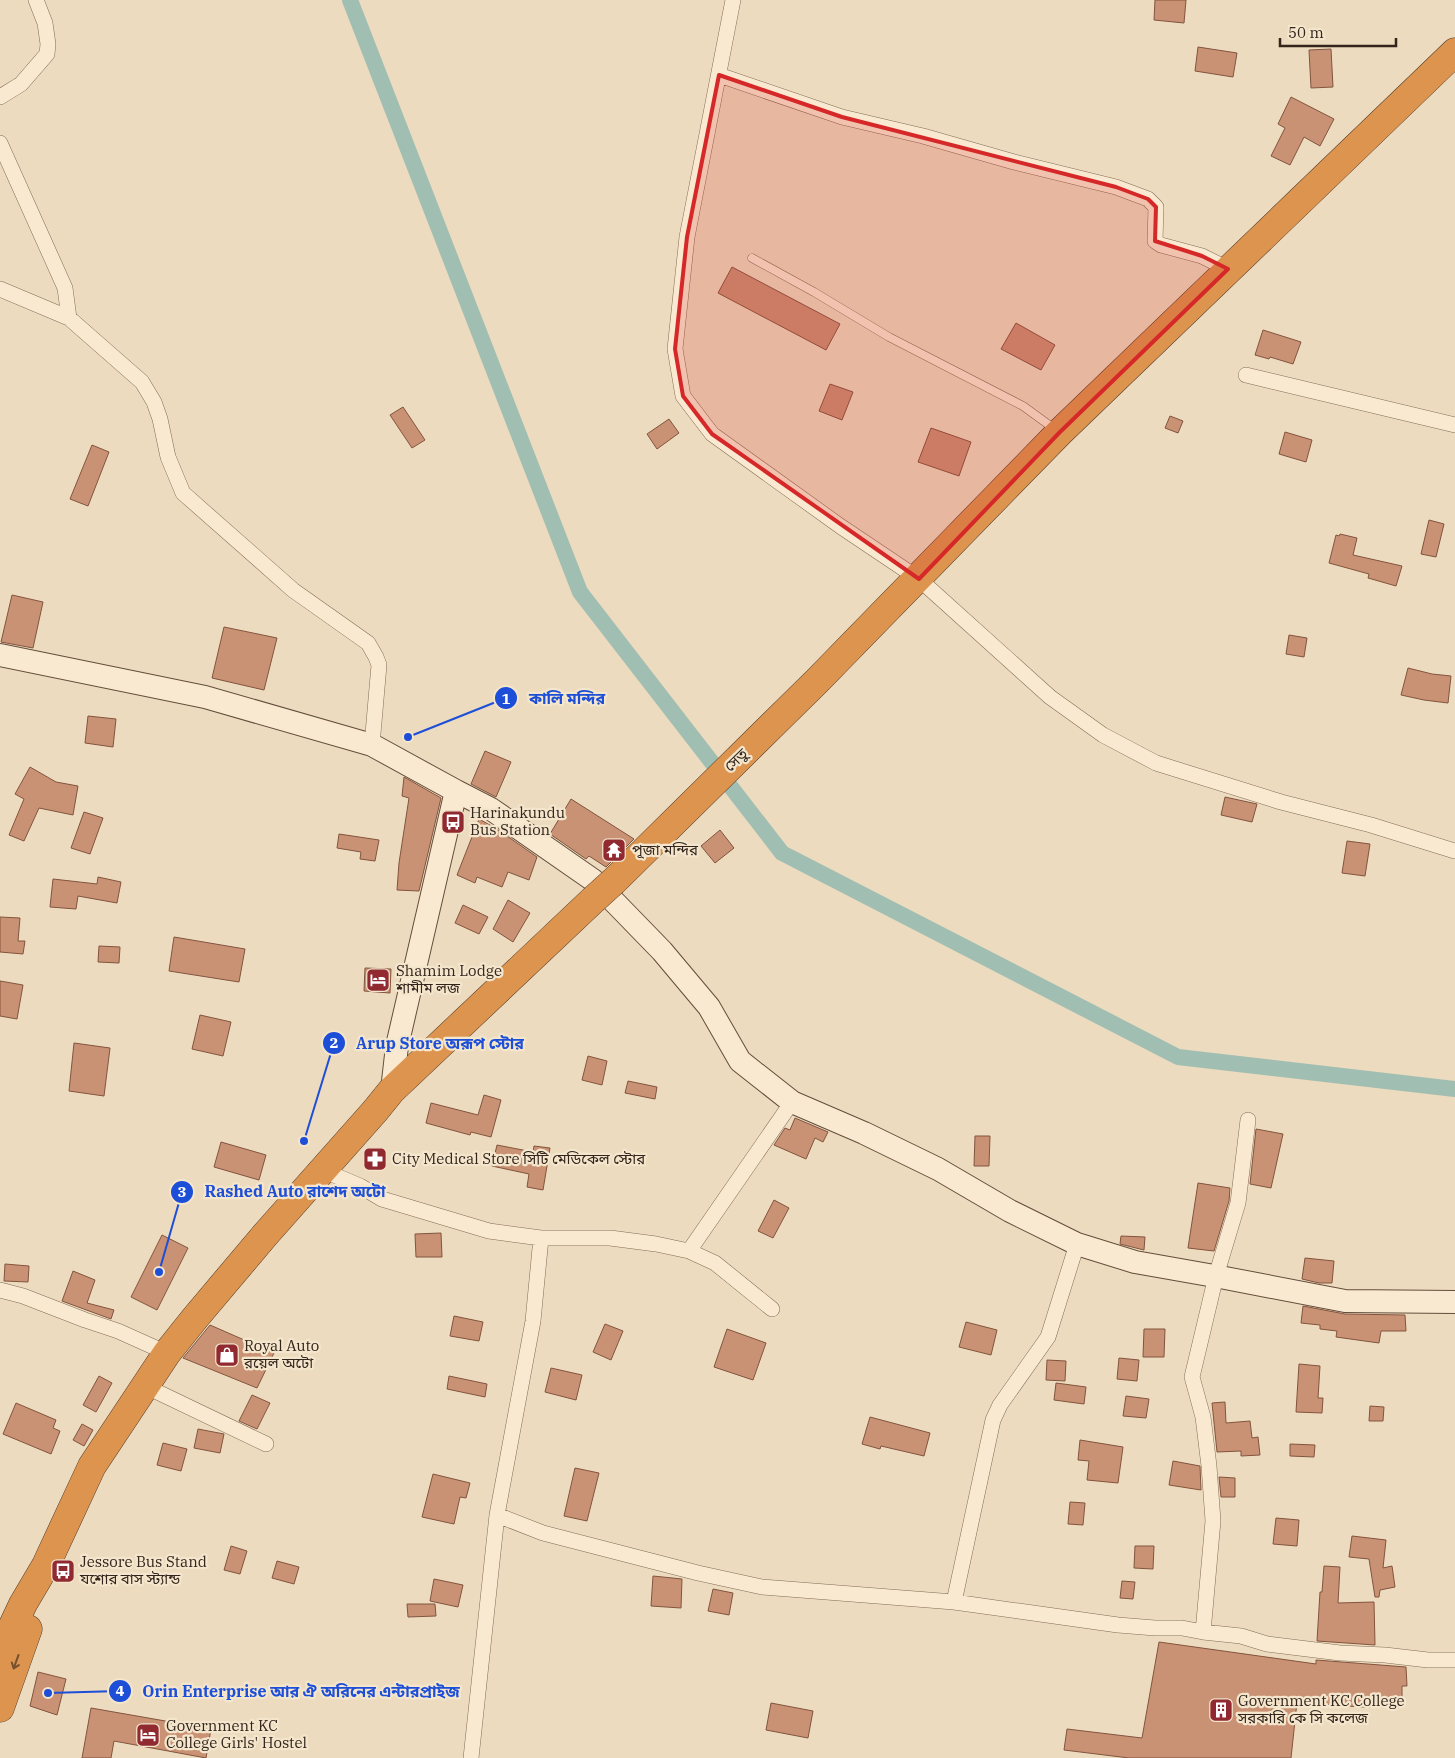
<svg xmlns="http://www.w3.org/2000/svg" width="1455" height="1758" font-family="'IBM Plex Serif','Noto Sans Bengali',serif">
<style>
.lines{fill:none;stroke-linecap:round;stroke-linejoin:round}
.canal{stroke:#a1beb3;stroke-width:16}
.building{fill:#ca9274;stroke:#82543e}
.lane-casing{stroke:#846c57;stroke-width:9}
.street-casing{stroke:#846c57;stroke-width:16}
.secondary-casing{stroke:#654d3b;stroke-width:24}
.highway-casing{stroke:#513b2c;stroke-width:29}
.lane{stroke:#f8e9d0;stroke-width:8}
.street{stroke:#f8e9d0;stroke-width:15}
.secondary{stroke:#f8e9d0;stroke-width:22}
.highway{stroke:#dc944e;stroke-width:28}
.highway-bridge-casing{stroke:#513b2c;stroke-width:29;stroke-linecap:butt}
.highway-bridge{stroke:#dc944e;stroke-width:28}
.oneway{stroke:#77512f}
.marked{fill:#d62828;fill-opacity:0.2;stroke:#d62828;stroke-width:4;stroke-linejoin:round}
.labels{text-anchor:middle;stroke-width:4.5;stroke-linejoin:round;paint-order:stroke}
.street-label{font-size:15px;fill:#33251b;stroke:#f4e6cd}
.poi-label{font-size:15px;fill:#33251b;stroke:#f4e6cd;text-anchor:start}
.leader{fill:none;stroke:#1d4ed8;stroke-width:2}
.callout-dot{fill:#1d4ed8;stroke:#f4e6cd;stroke-width:2}
.mark-label{font-size:15px;text-anchor:middle;font-weight:bold;fill:#fff}
.callout-label{font-size:16px;text-anchor:middle;font-weight:bold;fill:#1d4ed8;stroke:#f4e6cd;stroke-width:4.5;stroke-linejoin:round;paint-order:stroke}
</style>
<rect width="100%" height="100%" fill="#ecdbbe"/>
<g class="lines">
<path class="canal" d="M350 0 580 592 782 853 1178 1057 1455 1089"/>
</g>
<path class="building" d="M1155 0H1186L1184 23 1154 20Z
M1198 47 1237 53 1233 77 1195 71Z
M1331 49 1333 87 1311 88 1309 50Z
M1291 97 1334 119 1320 146 1304 137 1290 165 1271 156 1285 128 1278 124Z
M732 267 840 324 826 350 718 293Z
M1016 323 1055 345 1041 370 1001 349Z
M1263 330 1301 342 1293 364 1270 357 1269 359 1255 355Z
M830 384 853 392 842 420 819 411Z
M403 407 425 440 412 448 390 415Z
M1170 416 1183 421 1178 433 1165 428Z
M669 419 679 433 657 449 647 434Z
M931 428 971 442 959 476 918 462Z
M1285 432 1312 440 1306 462 1279 454Z
M92 445 109 452 88 506 70 499Z
M1429 520 1444 524 1436 557 1421 554Z
M1340 534 1357 538 1353 555 1402 566 1396 586 1368 578 1369 574 1329 563 1336 535 1339 536Z
M12 595 43 602 33 648 1 642Z
M224 627 277 638 264 690 212 678Z
M1289 635 1307 638 1304 657 1286 654Z
M1408 668 1432 674 1451 676 1448 703 1424 700 1401 695Z
M88 716 116 719 113 747 85 743Z
M485 751 511 762 496 797 471 784Z
M30 767 56 782 78 786 73 815 39 808 24 841 9 835 24 799 15 794Z
M404 777 441 798 419 891 397 890 399 863 409 798 402 796Z
M1225 797 1257 804 1252 822 1221 815Z
M571 799 634 839 606 867 589 856 586 859 550 834Z
M84 812 103 818 90 854 71 848Z
M479 819 497 829 537 857 529 880 508 872 502 887 477 877 475 883 457 875Z
M720 830 734 848 715 863 701 846Z
M339 834 379 840 375 861 360 859 361 852 337 848Z
M1347 841 1370 844 1365 876 1342 873Z
M98 877 121 882 117 903 78 896 76 909 50 907 53 879 97 884Z
M508 900 530 913 513 942 493 929Z
M463 905 488 917 479 934 455 923Z
M0 917 20 918 18 941H25L23 954 0 952Z
M174 937 245 949 239 982 169 971Z
M99 946 120 947 119 963 98 962Z
M365 968 391 969 390 993 364 991Z
M0 981 23 985 17 1019 0 1016Z
M200 1015 231 1022 223 1056 192 1049Z
M74 1043 110 1048 104 1096 69 1091Z
M588 1056 607 1061 602 1085 582 1080Z
M628 1081 657 1087 655 1099 625 1093Z
M484 1095 501 1100 491 1137 471 1132 470 1135 426 1123 431 1103 478 1115Z
M795 1118 828 1132 823 1142 815 1138 806 1159 774 1145 785 1128 790 1130Z
M1256 1129 1283 1134 1271 1188 1250 1184Z
M975 1136H990L989 1166H974Z
M221 1142 266 1155 259 1180 214 1167Z
M497 1145 533 1152 534 1146 550 1148 543 1190 527 1187 529 1174 492 1166Z
M1198 1183 1230 1188 1229 1201 1214 1251 1188 1248Z
M774 1200 789 1208 773 1238 758 1231Z
M441 1233 442 1257H416L415 1234Z
M162 1235 188 1248 157 1310 131 1297Z
M1121 1236 1145 1237 1144 1250 1120 1244Z
M1305 1258 1334 1261 1332 1283H1319L1302 1279Z
M5 1264 29 1266 28 1282 4 1281Z
M73 1271 95 1280 87 1303 114 1310 111 1319 62 1301Z
M1303 1306 1345 1314 1405 1315 1406 1331H1381L1379 1343 1336 1337 1337 1331 1320 1329V1325L1301 1323Z
M454 1316 483 1322 479 1341 450 1336Z
M966 1322 997 1330 991 1355 959 1347Z
M605 1324 623 1331 611 1360 593 1352Z
M210 1325 274 1353 257 1388 183 1358Z
M727 1329 766 1343 753 1380 714 1367Z
M1144 1329H1165L1164 1357H1143Z
M1119 1358 1139 1360 1137 1381 1117 1379Z
M1047 1360 1066 1361 1065 1381 1046 1380Z
M1299 1364 1320 1366 1318 1398H1323L1322 1413 1296 1412Z
M551 1368 582 1375 576 1400 545 1392Z
M99 1376 112 1383 96 1412 83 1405Z
M449 1376 487 1384 485 1397 447 1389Z
M1056 1383 1086 1387 1084 1404 1054 1400Z
M252 1395 270 1403 257 1429 239 1421Z
M1126 1396 1149 1399 1146 1418 1123 1416Z
M1225 1402 1226 1423 1250 1421 1252 1438 1258 1437 1260 1455 1241 1456V1451L1217 1452 1212 1403Z
M16 1403 56 1420 53 1428 60 1431 51 1454 3 1434Z
M1370 1406 1384 1407 1383 1421H1369Z
M870 1417 930 1433 924 1456 881 1446 880 1449 862 1444Z
M82 1424 93 1430 84 1446 73 1440Z
M198 1429 224 1434 220 1453 194 1448Z
M1080 1440 1123 1447 1118 1483 1087 1480 1089 1461 1078 1460Z
M163 1443 187 1449 181 1471 157 1465Z
M1290 1444 1315 1445 1314 1457 1290 1456Z
M1173 1461 1200 1466 1201 1490 1169 1485Z
M575 1468 599 1473 587 1521 564 1516Z
M433 1474 470 1483 466 1498 460 1497 454 1524 422 1517Z
M1219 1477 1235 1478V1497H1221Z
M1070 1502 1085 1503 1083 1525 1068 1524Z
M1276 1518 1299 1520 1297 1546 1273 1544Z
M1352 1536 1386 1540 1383 1568 1392 1566 1395 1587 1380 1590 1379 1597H1375L1369 1559 1349 1557Z
M231 1546 247 1551 240 1574 224 1570Z
M1135 1546H1154L1153 1569 1134 1568Z
M277 1561 299 1567 294 1584 272 1578Z
M1324 1566 1340 1567 1338 1603 1374 1602 1375 1645 1317 1641 1320 1592H1322Z
M653 1576 682 1579 681 1608 651 1606Z
M434 1579 463 1585 458 1607 430 1601Z
M1122 1581 1135 1582 1133 1599 1120 1598Z
M713 1589 733 1593 729 1615 708 1611Z
M407 1604H435L436 1616 408 1617Z
M1159 1642 1316 1664V1660L1406 1667 1407 1686H1402V1707H1361L1297 1702 1291 1758H1129L1064 1750 1067 1729 1142 1738Z
M38 1672 66 1679 57 1715 30 1706Z
M771 1703 813 1711 808 1738 766 1730Z
M91 1708 211 1729 206 1758 114 1741 111 1758H82Z"/>
<g class="lines">
<g class="lane-casing">
<path id="lane" d="M752 258 814 292 889 337 1023 406 1056 430"/>
</g>
<g class="street-casing">
<path id="street" d="M733 0 687 237 675 349 683 396 712 434 840 526 919 579 1050 697 1103 735 1156 763 1281 802 1371 825 1455 851
M719 75 842 117 923 136 1014 162 1116 187 1148 199 1156 207 1155 241 1161 245 1202 256 1228 269
M0 97 21 84 47 54 48 44 45 23 36 0
M0 143 65 288 69 318
M0 289 69 318 142 382 154 402 160 419 168 457 183 493 293 590 368 643 376 657 379 665 372 745
M1246 375 1455 425
M1248 1120 1238 1203 1216 1276 1192 1377 1203 1417 1209 1466 1213 1521 1203 1632 1241 1636 1267 1644 1340 1653 1385 1655 1428 1660H1455
M324 1168 334 1175 360 1186 382 1199 489 1231 541 1238H610L656 1244 689 1251 715 1263 772 1309
M689 1251 792 1102
M0 1290 23 1296 85 1320 118 1331 167 1353
M145 1386 266 1444
M497 1515 543 1533 698 1573 762 1587 954 1602 1118 1625 1155 1628H1182L1203 1632
M954 1602 993 1420 1000 1405 1048 1337 1077 1244
M471 1758 497 1515 533 1321 541 1238"/>
</g>
<g class="secondary-casing">
<path id="secondary" d="M0 655 205 697 372 745 456 791 397 1046 392 1090
M456 791 491 809 593 880 662 951 709 1007 740 1061 792 1102 864 1133 938 1169 1010 1211 1077 1244 1135 1262 1220 1277 1345 1301 1455 1302"/>
</g>
<g class="highway-casing">
<path id="highway" d="M614 881 817 681 1059 433 1455 52
M0 1653 23 1604 46 1565 92 1466 167 1353 195 1318 265 1235 375 1111 392 1090 593 900
M0 1708 28 1629"/>
</g>
<use href="#lane" class="lane"/>
<use href="#street" class="street"/>
<use href="#secondary" class="secondary"/>
<use href="#highway" class="highway"/>
<g class="highway-bridge-casing">
<path id="highway-bridge" d="M593 900 614 881"/>
</g>
<use href="#highway-bridge" class="highway-bridge"/>
</g>
<defs><path id="oneway-shaft" d="M-6 0H5M1.5-3L5.5 0L1.5 3" fill="none" stroke-width="1.6" stroke-linecap="round" stroke-linejoin="round" transform="scale(1.25)"/></defs>
<use class="oneway" href="#oneway-shaft" transform="translate(16 1662) rotate(110)"/>
<path class="marked" d="M719 75 842 117 1116 187 1148 199 1156 207 1155 241 1202 256 1228 269 1059 433 919 579 712 434 683 396 675 349 687 237Z"/>
<defs>
<g id="bus-square" transform="scale(1.25)"><rect x="-9" y="-9" width="18" height="18" rx="4" fill="#912930" stroke="#f4e6cd"/><path d="M-5-6H5V4H4V6H2V4H-2V6H-4V4H-5ZM-3.5-4V0h7V-4ZM-3.5 1.2v1.5H-2V1.2ZM2 1.2v1.5H3.5V1.2Z" fill="#fff"/></g>
<g id="temple-square" transform="scale(1.25)"><rect x="-9" y="-9" width="18" height="18" rx="4" fill="#912930" stroke="#f4e6cd"/><path d="M0-6L5-2H3V0L6.5 2.5H4V6H1.5V3h-3V6H-4V2.5H-6.5L-3 0V-2H-5Z" fill="#fff"/></g>
<g id="hotel-square" transform="scale(1.25)"><rect x="-9" y="-9" width="18" height="18" rx="4" fill="#912930" stroke="#f4e6cd"/><path d="M-6-4.5h1.5V1H6V5H4.5V3h-9V5H-6ZM-4 0a1.8 1.8 0 1 1 3.6 0ZM.5 0V-2.5h3Q6-2.5 6 0Z" fill="#fff"/></g>
<g id="pharmacy-square" transform="scale(1.25)"><rect x="-9" y="-9" width="18" height="18" rx="4" fill="#912930" stroke="#f4e6cd"/><path d="M-2-6h4v4h4v4h-4v4h-4v-4h-4v-4h4Z" fill="#fff"/></g>
<g id="shop-square" transform="scale(1.25)"><rect x="-9" y="-9" width="18" height="18" rx="4" fill="#912930" stroke="#f4e6cd"/><path d="M-5-2.5h2.3a2.7 3.5 0 0 1 5.4 0H5L5.5 6h-11ZM-1.5-2.5h3a1.5 2.3 0 0 0-3 0Z" fill="#fff"/></g>
<g id="building-square" transform="scale(1.25)"><rect x="-9" y="-9" width="18" height="18" rx="4" fill="#912930" stroke="#f4e6cd"/><path d="M-4-6H4V6H1V3H-1V6H-4ZM-2.5-4.3h1.7v1.8h-1.7ZM.8-4.3h1.7v1.8H.8ZM-2.5-1h1.7V.8h-1.7ZM.8-1h1.7V.8H.8Z" fill="#fff"/></g>
</defs>
<g fill-rule="evenodd">
<use href="#bus-square" x="453" y="822"/>
<use href="#temple-square" x="614" y="850"/>
<use href="#hotel-square" x="378" y="980"/>
<use href="#pharmacy-square" x="375" y="1159"/>
<use href="#shop-square" x="227" y="1355"/>
<use href="#bus-square" x="63" y="1571"/>
<use href="#building-square" x="1221" y="1710"/>
<use href="#hotel-square" x="148" y="1735"/>
</g>
<g class="labels">
<g class="street-label">
<text transform="translate(736 760) rotate(-44)" y="5">সেতু</text>
</g>
<g class="poi-label">
<text x="470" y="818">Harinakundu<tspan x="470" dy="17">Bus Station</tspan></text>
<text x="632" y="855">পূজা মন্দির</text>
<text x="396" y="976">Shamim Lodge<tspan x="396" dy="17">শামীম লজ</tspan></text>
<text x="392" y="1164">City Medical Store সিটি মেডিকেল স্টোর</text>
<text x="244" y="1351">Royal Auto<tspan x="244" dy="17">রয়েল অটো</tspan></text>
<text x="80" y="1567">Jessore Bus Stand<tspan x="80" dy="17">যশোর বাস স্ট্যান্ড</tspan></text>
<text x="1238" y="1706">Government KC College<tspan x="1238" dy="17">সরকারি কে সি কলেজ</tspan></text>
<text x="166" y="1731">Government KC<tspan x="166" dy="17">College Girls' Hostel</tspan></text>
</g>
</g>
<path class="leader" d="M408 737L506 698M304 1141L334 1043M159 1272L182 1192M48 1693L120 1691"/>
<g class="callout-dot">
<circle cx="408" cy="737" r="5"/>
<circle cx="304" cy="1141" r="5"/>
<circle cx="159" cy="1272" r="5"/>
<circle cx="48" cy="1693" r="5"/>
<circle cx="506" cy="698" r="12"/>
<circle cx="334" cy="1043" r="12"/>
<circle cx="182" cy="1192" r="12"/>
<circle cx="120" cy="1691" r="12"/>
</g>
<g class="mark-label">
<text x="506" y="704">1</text>
<text x="334" y="1048">2</text>
<text x="182" y="1197">3</text>
<text x="120" y="1696">4</text>
</g>
<g class="callout-label">
<text x="567" y="704">কালি মন্দির</text>
<text x="440" y="1049">Arup Store অরূপ স্টোর</text>
<text x="295" y="1197">Rashed Auto রাশেদ অটো</text>
<text x="301" y="1697">Orin Enterprise আর ঐ অরিনের এন্টারপ্রাইজ</text>
</g>
<path d="M1280 38v8h116v-8" fill="none" stroke="#33251b" stroke-width="2.5"/>
<text x="1288" y="38" font-size="15" fill="#33251b" stroke="#f4e6cd" stroke-width="4" paint-order="stroke">50 m</text>
</svg>
